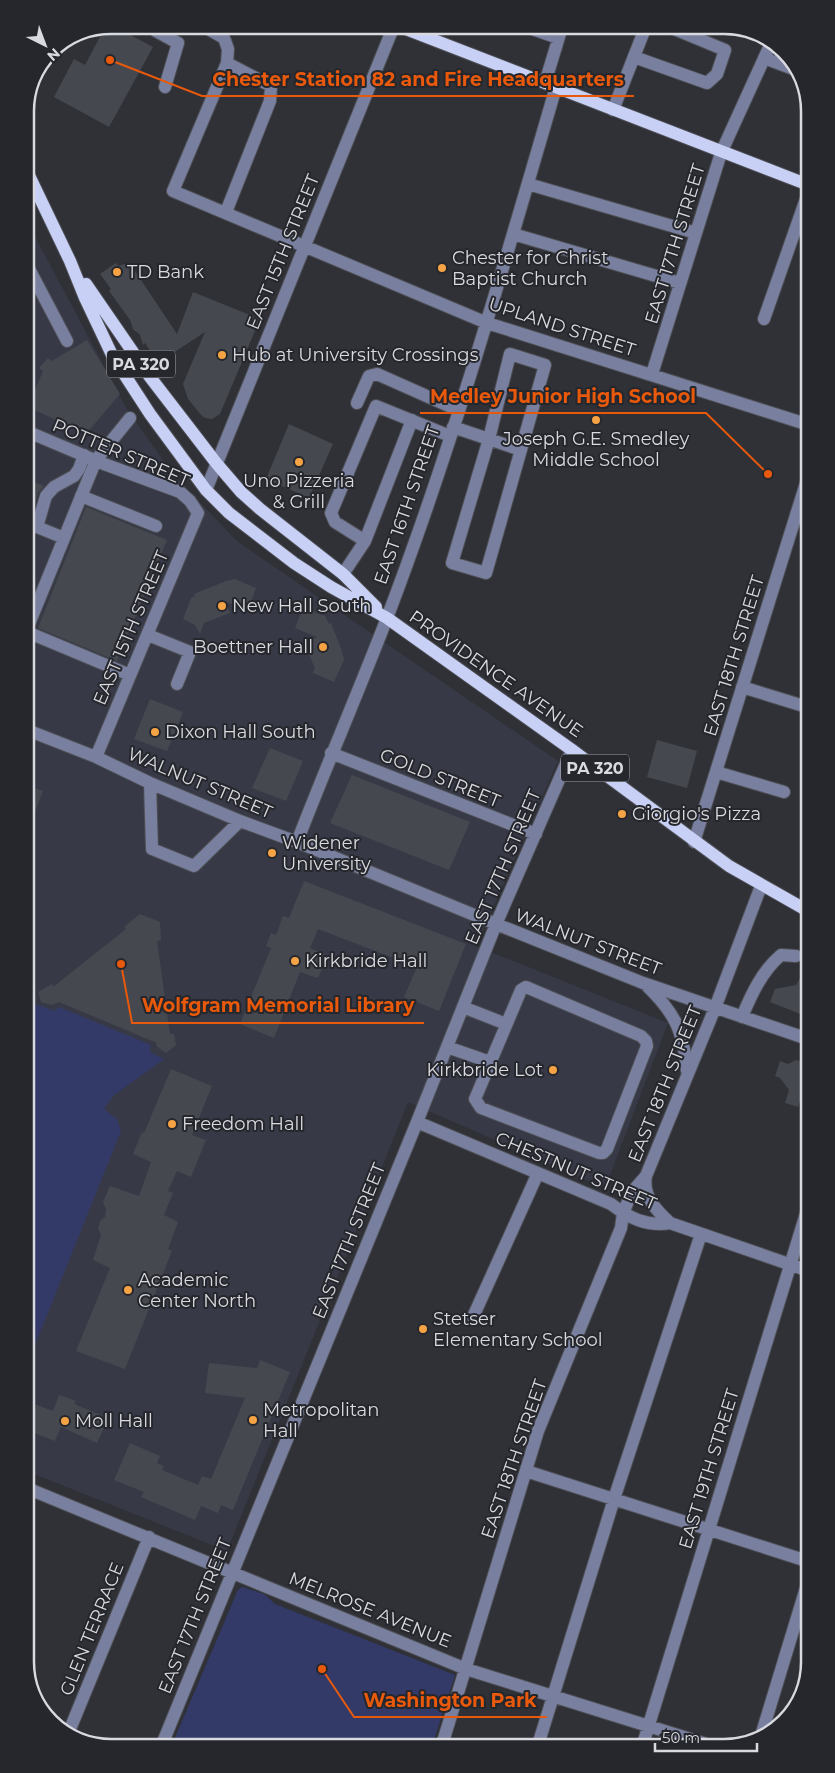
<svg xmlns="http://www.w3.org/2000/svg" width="835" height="1773" font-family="Montserrat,sans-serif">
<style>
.built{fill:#373a46}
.green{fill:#333a68}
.building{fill:#46484f}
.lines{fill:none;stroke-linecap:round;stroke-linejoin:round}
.minor-casing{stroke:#4e4f55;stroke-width:14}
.major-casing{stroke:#4e4f55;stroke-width:14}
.minor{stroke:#79809f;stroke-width:12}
.major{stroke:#c8d0f6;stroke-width:12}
.poi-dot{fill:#f5a345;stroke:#25272d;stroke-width:2}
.labels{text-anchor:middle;stroke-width:4;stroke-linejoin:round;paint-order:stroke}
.shield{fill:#25272d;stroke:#a3a4aa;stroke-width:1}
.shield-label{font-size:16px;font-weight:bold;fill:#d9dadf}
.street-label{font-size:18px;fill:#d9dadf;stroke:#25272d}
.poi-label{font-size:18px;fill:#d9dadf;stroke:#25272d;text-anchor:start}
.rim{fill:none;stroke:#d9dadf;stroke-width:2.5}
.leader{fill:none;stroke:#e8590c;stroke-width:2}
.callout-dot{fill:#e8590c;stroke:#25272d;stroke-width:2}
.callout-label{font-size:19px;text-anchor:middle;font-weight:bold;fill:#e8590c;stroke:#25272d;stroke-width:4;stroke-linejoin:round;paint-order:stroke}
</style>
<rect width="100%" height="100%" fill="#2f3137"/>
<path class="built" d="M25 218 128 411 176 478 238 542 558 761 476 946 668 1023 605 1188 408 1102 227 1551 29 1472Z"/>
<path class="green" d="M29 1002 55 1011 59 1007 151 1045 150 1052 164 1059 113 1096 104 1109 117 1119 121 1131 29 1360 28 1006Z
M242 1587 264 1594 275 1604 455 1675 432 1746 171 1747 235 1597 237 1591Z"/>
<path class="building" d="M103 31H123L153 47 109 127 54 97 74 59 85 65Z
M116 263 118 266 124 264 131 265 177 334 193 292 260 319 220 414 212 419 205 418 201 415 188 399 183 384 205 332 158 363 145 343 143 345 140 335 133 329 130 320 109 291 111 289 100 274Z
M87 340 120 394 86 434 28 407 43 371 39 368 48 358 52 361Z
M289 424 333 444 309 498 266 479Z
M26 478 44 486 38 493 33 511 26 526Z
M86 507 167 540 117 661 38 628Z
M235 579 256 588 248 610 226 602 230 613 204 623 200 634 195 625 183 619 191 598 195 596 194 594 226 581Z
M303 608 325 616 329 624 331 623 342 651 344 660 334 682 313 673 315 668 304 644 317 637 295 628Z
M150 699 183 712 167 751 134 739Z
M657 740 697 751 687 788 647 777Z
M270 748 303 761 286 801 252 788Z
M352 775 470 822 449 870 330 823Z
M27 785 43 791 28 830H27Z
M304 881 466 944 439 1011 404 997 417 967 318 929 310 948 328 956 318 978 300 972 274 1038 240 1024 271 948 266 946 271 933 276 935 283 916 289 918Z
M140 914 160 922 161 940 157 941 170 1034H174L176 1045 166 1053 156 1046 157 1043 59 1002 52 1005 41 1002 38 992 52 984 53 987 126 929 124 927Z
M808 964V1017L770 1002 775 989 796 985Z
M796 1060 808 1063V1090L804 1089 798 1107 785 1103 789 1090 780 1078 775 1076 780 1061 788 1064Z
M171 1069 212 1086 192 1135 206 1140 191 1177 177 1171 168 1191 173 1193 164 1215 178 1222 168 1249 172 1251 125 1369 76 1351 110 1268 93 1260 101 1235 98 1228 100 1221 105 1217 106 1209 103 1202 110 1186 139 1196 151 1162 133 1154 142 1132 144 1133Z
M260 1360 290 1372 233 1510 221 1505 218 1513 201 1506 195 1520 141 1497 144 1492 114 1480 130 1443 160 1456 157 1463 164 1466 162 1470 198 1485 202 1476 211 1479 245 1398 205 1393 209 1363 257 1368Z
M59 1395 76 1401 74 1404 103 1416 99 1426 104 1428 97 1443 61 1427 55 1441 29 1431V1402L53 1411Z"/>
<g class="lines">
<g class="minor-casing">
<path id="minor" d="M527 27 558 38
M210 30 224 38 228 49 227 63 173 191 487 323 806 424
M156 31 178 43 165 87
M634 57 707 83 717 74 725 50 667 26
M764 58 796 70
M545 83 562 27
M613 110 646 26
M528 184 696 233
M226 212 270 101 271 86 227 63
M513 234 680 283
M26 263 67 341
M764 319 806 199
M510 354 545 365 486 573 452 563 489 439Z
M652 374 721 153 772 41
M357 403 369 376 377 374 458 410
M453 427 521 450
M26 431 104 464 180 492 190 501 198 513 96 757
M206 490 393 28
M81 496 156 526
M64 538 37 527 46 496 54 487 74 476 79 469 84 455
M365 541 335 522 331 513 376 406 450 436
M343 574 365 541 412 420
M27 629 96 460 130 418
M27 632 130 675
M148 635 190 652 177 684
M742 687 807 707
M27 730 96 757 150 783 240 821 297 842 496 924 643 983 808 1039
M331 753 536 834
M716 772 784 792
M150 783 152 849 194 866 240 821
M297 842C326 767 358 693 387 618 453 445 504 265 556 87
M694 842 807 480
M647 986C676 1014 683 1031 687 1071
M526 987 641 1036 646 1041 647 1046 607 1149 603 1153H599L481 1108 475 1099 521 990Z
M463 1007 506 1024
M742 1017C751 995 762 971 781 955L796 956
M447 1047 490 1062
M417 1122 611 1204C629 1218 647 1227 670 1223L809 1271
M646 1176C642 1196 657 1211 670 1223
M473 1317 538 1173
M526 1471 810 1562
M29 1489 466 1669 706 1744
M68 1734 149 1537
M761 1736 810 1575
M643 1744 809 1204
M442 1745 538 1431 621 1228 623 1213 632 1192 646 1176 715 1008 761 886
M538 1745 614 1499 701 1234
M161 1747 417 1122 496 924 572 750"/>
</g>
<g class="major-casing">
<path id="major" d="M403 28 806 184
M25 167 70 261 85 298 113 357 150 414 206 490 229 513 294 563 331 587 387 618 572 750 729 866 808 911
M86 284 150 377 217 464 241 492 260 509 343 574 376 607"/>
</g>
<use href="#minor" class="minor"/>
<use href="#major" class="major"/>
</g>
<g class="poi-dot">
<circle cx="442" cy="268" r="5"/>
<circle cx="117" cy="272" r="5"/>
<circle cx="222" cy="355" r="5"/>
<circle cx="596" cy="420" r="5"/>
<circle cx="299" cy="462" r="5"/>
<circle cx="222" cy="606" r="5"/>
<circle cx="323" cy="647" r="5"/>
<circle cx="155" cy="732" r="5"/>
<circle cx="622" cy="814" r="5"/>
<circle cx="272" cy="853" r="5"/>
<circle cx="295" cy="961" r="5"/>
<circle cx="553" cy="1070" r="5"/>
<circle cx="172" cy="1124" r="5"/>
<circle cx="128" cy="1290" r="5"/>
<circle cx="423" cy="1329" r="5"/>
<circle cx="253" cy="1420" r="5"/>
<circle cx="65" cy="1421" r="5"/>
</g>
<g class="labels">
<g class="shield">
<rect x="107" y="350.5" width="68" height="27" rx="4"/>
<rect x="561" y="754.5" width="68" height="27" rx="4"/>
</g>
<g class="shield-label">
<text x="141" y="370">PA 320</text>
<text x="595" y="774">PA 320</text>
</g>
<g class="street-label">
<text transform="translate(675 244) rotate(-73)" y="6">EAST 17TH STREET</text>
<text transform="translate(283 252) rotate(-68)" y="6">EAST 15TH STREET</text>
<text transform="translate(562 327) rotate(18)" y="6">UPLAND STREET</text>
<text transform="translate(121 453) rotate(23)" y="6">POTTER STREET</text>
<text transform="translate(407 505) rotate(-71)" y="6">EAST 16TH STREET</text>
<text transform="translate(131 628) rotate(-67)" y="6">EAST 15TH STREET</text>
<text transform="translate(734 656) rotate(-73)" y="6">EAST 18TH STREET</text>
<text transform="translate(496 674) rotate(35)" y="6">PROVIDENCE AVENUE</text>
<text transform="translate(440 778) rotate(22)" y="6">GOLD STREET</text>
<text transform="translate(200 783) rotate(23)" y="6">WALNUT STREET</text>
<text transform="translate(503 867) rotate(-67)" y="6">EAST 17TH STREET</text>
<text transform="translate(588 942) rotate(21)" y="6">WALNUT STREET</text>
<text transform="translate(665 1084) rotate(-68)" y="6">EAST 18TH STREET</text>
<text transform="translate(576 1171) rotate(23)" y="6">CHESTNUT STREET</text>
<text transform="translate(349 1241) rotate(-68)" y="6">EAST 17TH STREET</text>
<text transform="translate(514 1459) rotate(-71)" y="6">EAST 18TH STREET</text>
<text transform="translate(709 1469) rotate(-73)" y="6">EAST 19TH STREET</text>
<text transform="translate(370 1610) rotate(22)" y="6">MELROSE AVENUE</text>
<text transform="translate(195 1616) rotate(-68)" y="6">EAST 17TH STREET</text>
<text transform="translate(92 1629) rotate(-68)" y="6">GLEN TERRACE</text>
</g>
<g class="poi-label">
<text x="452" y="264">Chester for Christ<tspan x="452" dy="21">Baptist Church</tspan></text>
<text x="127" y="278">TD Bank</text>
<text x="232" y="361">Hub at University Crossings</text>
<text x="596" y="445" text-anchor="middle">Joseph G.E. Smedley<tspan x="596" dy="21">Middle School</tspan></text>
<text x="299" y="487" text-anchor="middle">Uno Pizzeria<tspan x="299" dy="21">&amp; Grill</tspan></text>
<text x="232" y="612">New Hall South</text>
<text x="313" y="653" text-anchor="end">Boettner Hall</text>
<text x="165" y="738">Dixon Hall South</text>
<text x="632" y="820">Giorgio's Pizza</text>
<text x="282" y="849">Widener<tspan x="282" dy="21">University</tspan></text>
<text x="305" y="967">Kirkbride Hall</text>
<text x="543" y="1076" text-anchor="end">Kirkbride Lot</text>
<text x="182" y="1130">Freedom Hall</text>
<text x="138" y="1286">Academic<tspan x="138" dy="21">Center North</tspan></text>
<text x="433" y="1325">Stetser<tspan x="433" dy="21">Elementary School</tspan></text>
<text x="263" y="1416">Metropolitan<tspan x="263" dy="21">Hall</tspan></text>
<text x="75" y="1427">Moll Hall</text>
</g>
</g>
<path d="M0 0H835V1773H0ZM111 34H724A77 77 0 0 1 801 111V1662A77 77 0 0 1 724 1739H111A77 77 0 0 1 34 1662V111A77 77 0 0 1 111 34Z" fill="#25272d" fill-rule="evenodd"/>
<path class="rim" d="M111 34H724A77 77 0 0 1 801 111V1662A77 77 0 0 1 724 1739H111A77 77 0 0 1 34 1662V111A77 77 0 0 1 111 34Z"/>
<path class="leader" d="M110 60L202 96H634M768 474L706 413H420M121 964L132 1023H424M322 1669L354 1717H547"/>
<g class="callout-dot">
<circle cx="110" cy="60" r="5"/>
<circle cx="768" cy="474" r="5"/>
<circle cx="121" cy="964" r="5"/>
<circle cx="322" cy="1669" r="5"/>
</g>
<g class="callout-label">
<text x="418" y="86">Chester Station 82 and Fire Headquarters</text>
<text x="563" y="403">Medley Junior High School</text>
<text x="278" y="1012">Wolfgram Memorial Library</text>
<text x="450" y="1707">Washington Park</text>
</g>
<g transform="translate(45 45) rotate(138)" stroke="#25272d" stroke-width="4" paint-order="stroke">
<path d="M0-4L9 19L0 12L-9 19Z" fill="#d9dadf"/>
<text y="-8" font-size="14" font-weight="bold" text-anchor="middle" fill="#d9dadf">N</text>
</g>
<path d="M655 1743v8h102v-8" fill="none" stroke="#d9dadf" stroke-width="2.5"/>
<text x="662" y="1743" font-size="15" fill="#d9dadf" stroke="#25272d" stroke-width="4" paint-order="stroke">50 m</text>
</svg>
